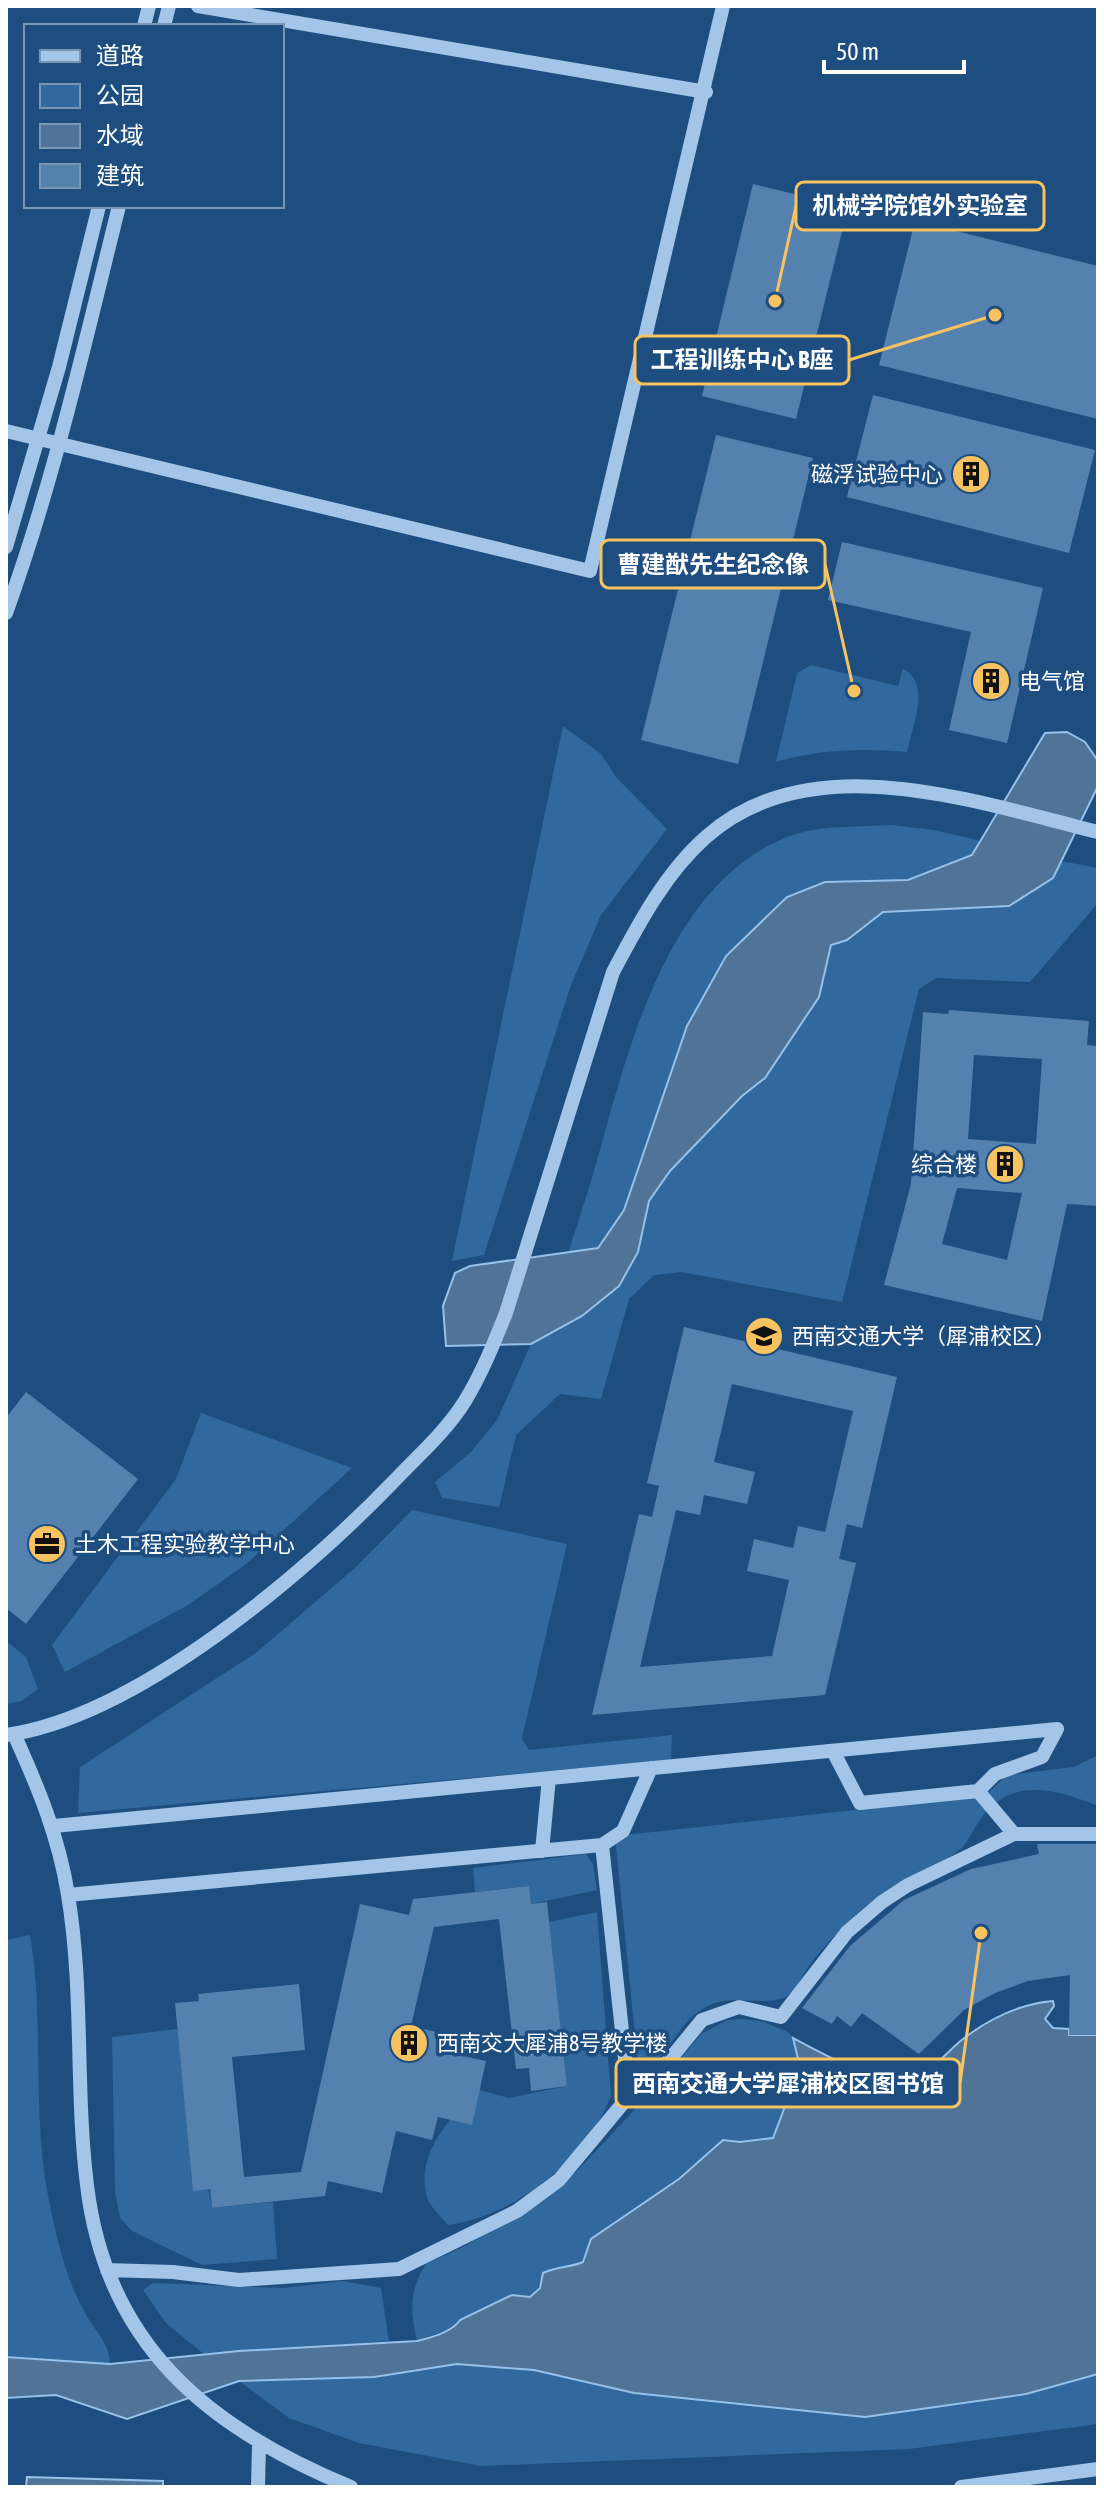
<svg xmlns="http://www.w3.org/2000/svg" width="1104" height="2493" font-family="'Asap Condensed','Noto Sans SC',sans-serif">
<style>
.green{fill:#31689d}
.water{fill:#507398;stroke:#95c1ea;stroke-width:2}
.building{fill:#5481ae;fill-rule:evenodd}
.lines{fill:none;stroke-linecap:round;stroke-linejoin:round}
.minor{stroke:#a2c5e8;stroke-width:14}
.labels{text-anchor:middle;stroke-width:7;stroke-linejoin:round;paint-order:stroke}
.poi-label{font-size:22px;fill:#fff;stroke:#1e4e7f;text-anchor:start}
.leader{fill:none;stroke:#f7c361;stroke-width:3}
.callout-dot{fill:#f7c361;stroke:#1e4e7f;stroke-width:3}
.callout{fill:#1e4e7f;stroke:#f7c361;stroke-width:3}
.callout-label{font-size:24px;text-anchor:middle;font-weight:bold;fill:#fff}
</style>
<rect width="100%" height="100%" fill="#1e4e7f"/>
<path class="green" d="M811 665 898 686 903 669C932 683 912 727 907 752 862 748 820 749 776 762L797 673Z
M563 726 601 754 616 777 667 829 601 915 571 985 484 1255 452 1261Z
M892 825 934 830 981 841 972 855 908 880H858L726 956 687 1026 624 1210 598 1248 568 1253C580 1216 592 1180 602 1142 632 1036 672 880 790 836 820 825 860 827 892 825Z
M1061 861 1098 868V903L1030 982 936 978 919 989 842 1302 682 1272 654 1275 629 1299 601 1399 560 1394 516 1435 499 1507 442 1498 435 1482 471 1452 497 1420 531 1344 582 1316 638 1252 649 1201 670 1171 742 1096 765 1078 819 997 831 945 847 940 883 911 1009 906 1053 878Z
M201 1413 352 1468 245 1565 188 1605 65 1672 52 1645 176 1479Z
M412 1510 567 1544 522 1738 529 1750 672 1735 671 1760 78 1813 80 1767 257 1652 356 1567Z
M6 1641 26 1657 38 1689 22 1701 6 1704Z
M1098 1755V1806C1057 1790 1013 1776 982 1817 974 1827 968 1844 958 1851 927 1874 889 1885 859 1912 841 1928 824 1946 809 1966 802 1975 798 1988 789 1995 770 2008 738 1994 712 2004 679 2017 669 2058 639 2075L615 1836 985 1796 1007 1775 1074 1767Z
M586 1854 593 1864 597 1890 531 1904 528 1886 475 1892 473 1868Z
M597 1912 611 2096C586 2160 515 2216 448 2225 442 2217 432 2209 428 2200 413 2156 450 2117 479 2090L509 2098 567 2086 549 1922Z
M30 1935C45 2023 31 2113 49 2201 57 2239 65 2277 84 2311 94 2331 109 2341 110 2364L6 2357V1940Z
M744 2019 764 2022 788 2032 793 2038 800 2067 773 2138 740 2142 723 2140 679 2179 591 2239 583 2262 571 2268 555 2267 530 2297 512 2295 460 2320 456 2326 417 2341C410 2312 409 2290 426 2264L467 2245 548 2194 576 2172 665 2077 701 2034 727 2020Z
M177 2029 212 2208 273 2202 277 2259 202 2265 132 2231 120 2218 115 2192 112 2037Z
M342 2281 381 2288 389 2341 205 2355 166 2323 143 2290 153 2283 283 2288Z
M457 2364 534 2370 634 2393 865 2417 1026 2394 1098 2374V2424L909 2449 481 2466 359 2443 289 2418 239 2381 374 2377Z"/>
<path class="water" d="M1067 732 1085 742 1098 761V786L1053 878 1009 906 883 912 847 940 831 945 819 997 765 1078 742 1096 670 1171 649 1201 638 1252 619 1286 582 1316 531 1344 446 1346 443 1306 455 1273 470 1266 598 1248 624 1210 687 1026 726 956 787 897 825 882 908 880 972 855 1045 733Z
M1053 2001 1054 2006 1045 2019 1053 2028 1069 2029V2035H1098V2374L1026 2394 865 2417 634 2393 534 2370 457 2364 374 2377 239 2381 127 2419 56 2395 6 2398V2357L110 2364 239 2351 417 2341C430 2338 453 2331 460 2320L512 2295 530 2297 540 2288 543 2273C557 2266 569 2268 583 2262L591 2239 679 2179 723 2140 740 2142 773 2138 800 2067 793 2038C825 2055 870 2082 908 2076 933 2073 945 2053 963 2039 990 2018 1019 2004 1053 2001Z
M27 2477 163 2481V2487H26Z"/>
<path class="building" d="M753 184 848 207 796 419 702 396Z
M915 221 1098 266V419L879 365Z
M873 395 1095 450 1069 553 847 497Z
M716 435 813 458 738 764 641 740Z
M842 542 1043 588 1007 743 949 730 971 632 828 600Z
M949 1010 1089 1021 1087 1045 1098 1046V1206L1067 1204 1042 1321 884 1285 911 1184 923 1012 948 1014ZM974 1055 1042 1059 1036 1144 968 1139ZM957 1188 1022 1193 1007 1260 942 1244Z
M684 1327 897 1377 862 1528 847 1524 839 1559 856 1563 825 1695 592 1715 639 1514 652 1517 659 1486 647 1483ZM732 1384 853 1411 825 1532 798 1526 793 1548 754 1539 747 1571 789 1580 772 1656 640 1667 676 1510 700 1515 704 1495 747 1504 755 1472 714 1462Z
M26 1392 138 1479 26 1624 6 1608V1418Z
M1037 1844H1098V2035H1069L1070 1975 1028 1981 995 1993 964 2010 919 2054 862 2013 851 2027 837 2016 832 2024 802 2008 850 1946 904 1900 971 1869 1039 1854Z
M529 1886 531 1904 547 1902 567 2086 531 2091 529 2068 516 2069 499 1919 434 1927 411 2026 458 2037 454 2054 486 2061 472 2125 438 2117 432 2140 396 2131 382 2193 328 2181 325 2196 212 2208 210 2189 193 2191 175 2003 199 2001 198 1994 299 1984 305 2050 232 2057 244 2177 301 2172 360 1904 409 1915 413 1899Z"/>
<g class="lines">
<path class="minor" d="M198 6 706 92
M144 26 149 6
M164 26 169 6
M6 431 590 571 723 6
M6 547 59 367 99 206
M6 613C54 481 85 342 119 206
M14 1734C38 1787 59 1837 68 1895 84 1991 75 2089 87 2185 106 2346 210 2429 351 2487
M6 1735C137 1717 307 1572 397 1478 420 1454 447 1430 465 1401 482 1373 494 1343 506 1313L613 972C638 925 665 873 706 837 811 743 979 803 1098 832
M833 1751 860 1803 978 1791 995 1774 1042 1757 1057 1729
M978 1791 1014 1834
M54 1826 1057 1729
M602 1845 629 2096
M542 1851 549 1778
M68 1895 602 1845 623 1831 651 1768
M107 2270 173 2272 239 2280 399 2269 517 2211 559 2180 629 2096 657 2075 702 2020 739 2007 781 2017 847 1932 882 1902 908 1885 1014 1834H1098
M258 2487 259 2445
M961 2487 1098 2469"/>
</g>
<defs>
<g id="building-disc" transform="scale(2)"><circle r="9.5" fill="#f7c361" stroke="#1e4e7f"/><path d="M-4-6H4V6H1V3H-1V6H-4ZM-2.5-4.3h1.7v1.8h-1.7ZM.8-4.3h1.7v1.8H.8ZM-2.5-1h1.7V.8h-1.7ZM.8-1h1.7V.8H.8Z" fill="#111"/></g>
<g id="university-disc" transform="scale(2)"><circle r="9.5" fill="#f7c361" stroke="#1e4e7f"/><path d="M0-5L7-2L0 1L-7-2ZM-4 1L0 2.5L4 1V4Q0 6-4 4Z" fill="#111"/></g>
<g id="office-disc" transform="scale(2)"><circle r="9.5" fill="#f7c361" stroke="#1e4e7f"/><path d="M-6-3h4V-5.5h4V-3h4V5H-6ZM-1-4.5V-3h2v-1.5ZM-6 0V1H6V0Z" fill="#111"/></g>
</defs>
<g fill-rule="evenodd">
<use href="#building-disc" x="971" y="474"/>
<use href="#building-disc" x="991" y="681"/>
<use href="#building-disc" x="1005" y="1164"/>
<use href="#university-disc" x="764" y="1336"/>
<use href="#office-disc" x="47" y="1544"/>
<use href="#building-disc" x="409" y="2043"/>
</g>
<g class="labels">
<g class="poi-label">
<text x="943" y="482" text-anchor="end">磁浮试验中心</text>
<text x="1019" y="689">电气馆</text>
<text x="977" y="1172" text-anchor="end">综合楼</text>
<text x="792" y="1344">西南交通大学（犀浦校区）</text>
<text x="75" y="1552">土木工程实验教学中心</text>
<text x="437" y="2051">西南交大犀浦8号教学楼</text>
</g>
</g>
<path class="leader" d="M775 301L796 206M995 315L849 360M854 691L825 564M981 1933L960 2083"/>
<g class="callout-dot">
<circle cx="775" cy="301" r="8"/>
<circle cx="995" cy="315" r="8"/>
<circle cx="854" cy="691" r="8"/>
<circle cx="981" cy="1933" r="8"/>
</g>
<g class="callout">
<rect x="796" y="182" width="248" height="48" rx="8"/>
<rect x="635" y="336" width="214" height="48" rx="8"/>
<rect x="601" y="540" width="224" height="48" rx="8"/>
<rect x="616" y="2059" width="344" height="48" rx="8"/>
</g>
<g class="callout-label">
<text x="920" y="214">机械学院馆外实验室</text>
<text x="742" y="368">工程训练中心 B座</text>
<text x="713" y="573">曹建猷先生纪念像</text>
<text x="788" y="2092">西南交通大学犀浦校区图书馆</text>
</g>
<rect width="1104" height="2493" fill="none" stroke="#ffffff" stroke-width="16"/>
<rect x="24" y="24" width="260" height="184" fill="#1e4e7f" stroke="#7895b2" stroke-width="2"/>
<rect x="40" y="50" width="40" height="12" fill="#a2c5e8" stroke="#7895b2" stroke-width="2"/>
<text x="96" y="64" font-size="24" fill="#ffffff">道路</text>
<rect x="40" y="84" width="40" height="24" fill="#31689d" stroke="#7895b2" stroke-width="2"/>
<text x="96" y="104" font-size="24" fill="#ffffff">公园</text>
<rect x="40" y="124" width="40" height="24" fill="#507398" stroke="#7895b2" stroke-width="2"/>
<text x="96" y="144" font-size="24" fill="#ffffff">水域</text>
<rect x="40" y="164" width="40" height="24" fill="#5481ae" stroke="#7895b2" stroke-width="2"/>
<text x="96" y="184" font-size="24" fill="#ffffff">建筑</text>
<path d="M824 60v12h140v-12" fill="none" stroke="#ffffff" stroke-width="4"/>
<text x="836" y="60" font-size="24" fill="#ffffff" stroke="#1e4e7f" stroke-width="6" paint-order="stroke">50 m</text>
</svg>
